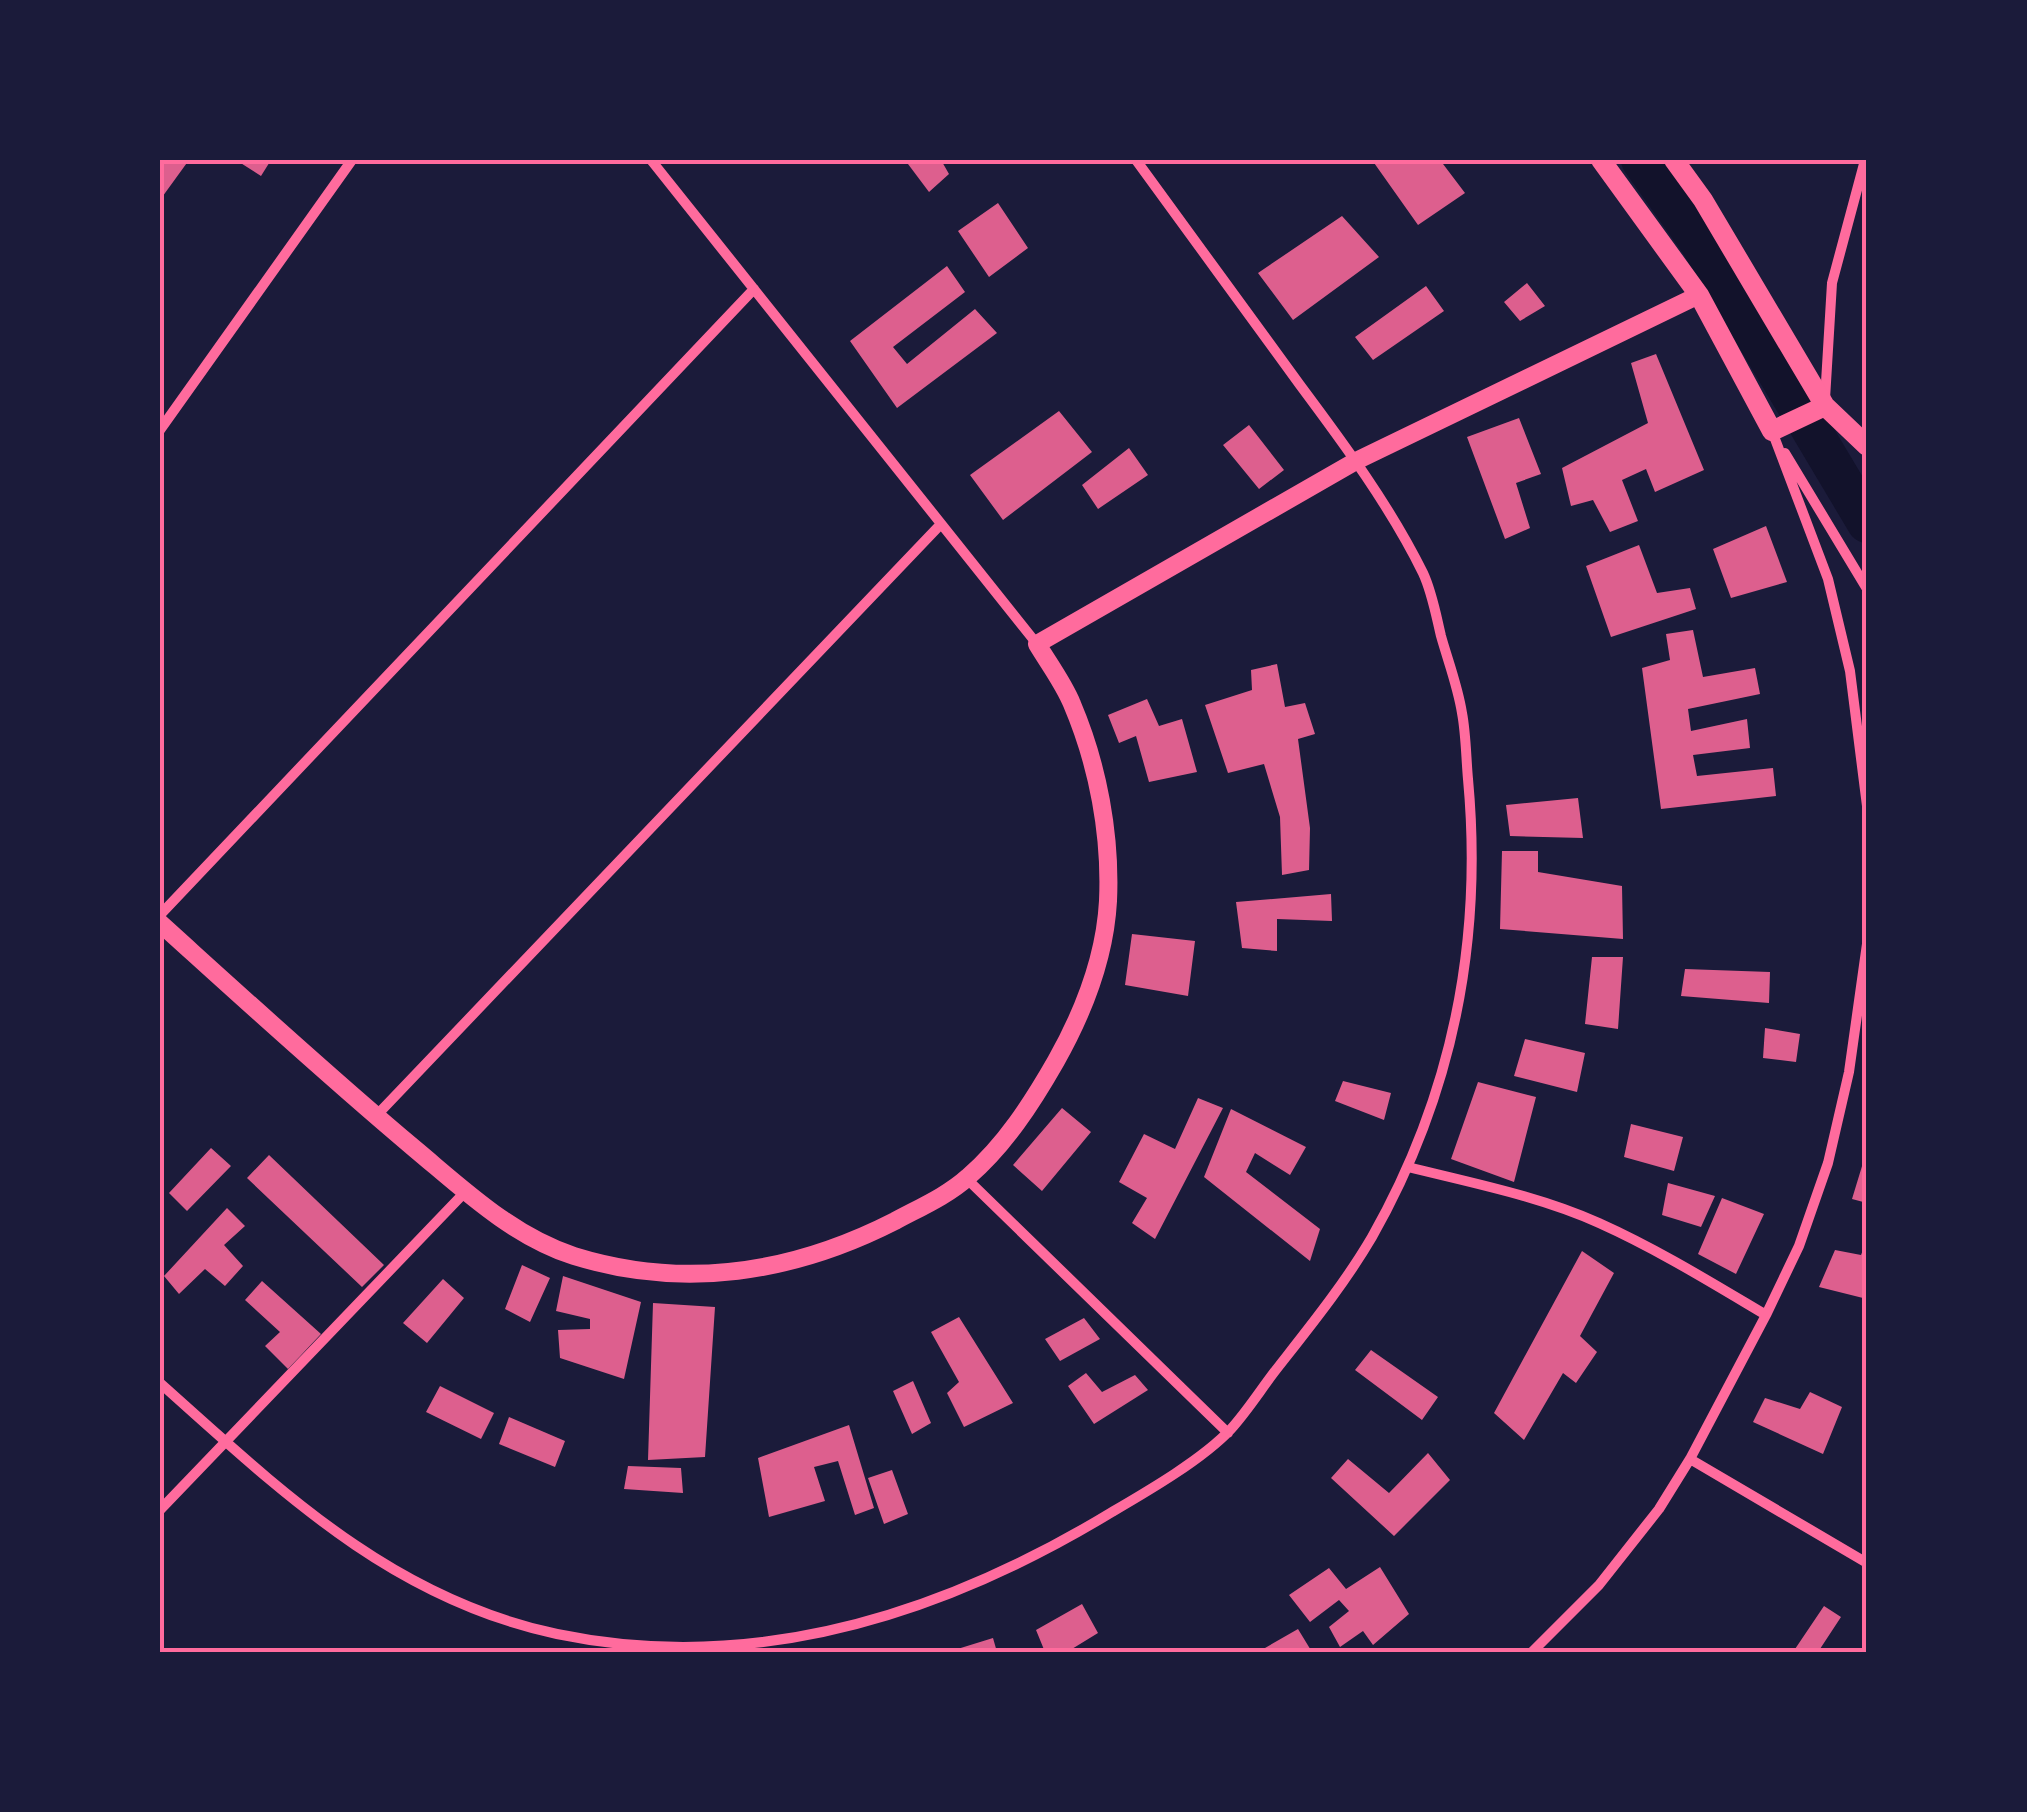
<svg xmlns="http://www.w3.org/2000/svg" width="2027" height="1812" font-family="Mulish,sans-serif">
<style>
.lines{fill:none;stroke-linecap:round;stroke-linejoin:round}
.canal{stroke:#12122b;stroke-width:40}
.building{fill:#dd5f8e}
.minor{stroke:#ff6b9d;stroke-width:10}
.tertiary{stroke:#ff6b9d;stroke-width:18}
.secondary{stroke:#ff6b9d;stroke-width:20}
.neatline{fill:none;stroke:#ff6b9d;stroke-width:4}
</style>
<rect width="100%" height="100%" fill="#1b1b3a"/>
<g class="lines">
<path class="canal" d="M1641 160 1700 243 1867 523"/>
</g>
<path class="building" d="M160 160H189L160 200Z
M236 160H271L261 176Z
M905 160H941L949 174 929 192Z
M1372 160H1440L1465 193 1418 225Z
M998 203 1028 248 989 277 958 231Z
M1342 216 1379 257 1293 320 1258 273Z
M947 266 965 292 893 347 907 364 975 309 997 333 897 408 850 341Z
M1527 283 1545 306 1520 321 1504 302Z
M1426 286 1444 311 1373 360 1355 337Z
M1656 354 1704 470 1655 492 1646 469 1622 480 1638 521 1610 532 1593 500 1571 506 1562 468 1648 423 1631 363Z
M1059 411 1092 452 1003 520 970 475Z
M1519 418 1541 474 1516 483 1530 528 1505 539 1467 437Z
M1249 425 1284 470 1259 489 1223 445Z
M1129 448 1148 475 1098 509 1082 485Z
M1766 526 1787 582 1731 598 1713 549Z
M1639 545 1657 593 1690 588 1696 609 1611 637 1586 566Z
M1693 630 1703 677 1755 668 1760 694 1688 709 1691 731 1747 719 1750 748 1693 755 1697 776 1773 768 1776 796 1661 809 1642 668 1670 660 1666 634Z
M1277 664 1285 707 1305 703 1315 734 1298 739 1310 828 1309 870 1282 875 1280 817 1264 764 1228 773 1205 705 1252 690 1251 670Z
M1147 699 1159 726 1182 719 1197 772 1149 782 1136 736 1119 743 1108 715Z
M1578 798 1583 838 1510 836 1506 805Z
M1502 851H1538V872L1622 886 1623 939 1500 929Z
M1331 894 1332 921 1277 919V951L1242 948 1236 902Z
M1132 934 1195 941 1188 996 1125 985Z
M1592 957H1623L1618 1029 1585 1024Z
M1685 969 1770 972 1769 1003 1681 996Z
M1765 1028 1800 1034 1796 1062 1763 1058Z
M1525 1039 1585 1053 1577 1092 1514 1076Z
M1343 1081 1391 1093 1384 1120 1335 1101Z
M1478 1082 1536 1097 1514 1182 1451 1159Z
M1198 1098 1223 1108 1155 1239 1132 1223 1147 1198 1119 1182 1144 1134 1175 1149Z
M1062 1108 1091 1132 1042 1191 1013 1165Z
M1231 1109 1306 1147 1290 1175 1255 1153 1246 1172 1320 1229 1310 1261 1204 1177Z
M1631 1124 1683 1137 1674 1171 1624 1157Z
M211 1148 231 1166 187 1211 169 1193Z
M1866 1153H1867V1203L1852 1199Z
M269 1155 384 1265 362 1287 247 1178Z
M1668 1183 1715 1196 1701 1227 1662 1215Z
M1722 1198 1764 1214 1736 1274 1698 1254Z
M227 1208 245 1226 224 1245 243 1266 225 1286 205 1269 179 1294 164 1276Z
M1867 1240V1299L1819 1287 1835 1250 1861 1255Z
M1582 1251 1614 1273 1580 1336 1597 1352 1576 1383 1563 1373 1524 1440 1494 1413Z
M522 1265 550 1278 530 1322 505 1309Z
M563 1276 641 1302 624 1379 560 1358 558 1330 590 1329V1319L556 1311Z
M443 1279 464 1298 427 1343 403 1323Z
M262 1281 321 1334 288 1369 265 1346 280 1332 245 1300Z
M653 1303 715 1307 705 1457 648 1460Z
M959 1317 1013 1403 964 1427 947 1393 959 1382 931 1332Z
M1084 1318 1100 1339 1060 1361 1045 1339Z
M1371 1350 1438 1397 1422 1420 1355 1370Z
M1086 1373 1102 1392 1135 1375 1148 1390 1094 1424 1068 1386Z
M913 1381 931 1423 912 1434 893 1391Z
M440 1386 494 1413 481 1439 426 1412Z
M1810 1392 1842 1407 1823 1454 1753 1422 1765 1398 1800 1409Z
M509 1417 565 1441 555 1467 499 1444Z
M849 1425 874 1508 855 1515 838 1461 814 1467 825 1501 769 1517 758 1458Z
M1428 1453 1450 1480 1394 1536 1331 1478 1348 1459 1389 1493Z
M628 1466 681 1468 683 1493 624 1489Z
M892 1470 908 1514 884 1524 868 1478Z
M1380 1567 1409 1614 1373 1645 1363 1631 1340 1647 1329 1627 1349 1611 1339 1600 1310 1622 1289 1595 1329 1568 1346 1589Z
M1082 1604 1098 1633 1067 1652H1045L1036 1630Z
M1824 1606 1841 1617 1818 1652H1793Z
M1298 1629 1312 1652H1258Z
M993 1638 997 1652H951V1651Z"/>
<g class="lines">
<path class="minor" d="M651 160 1037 644
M1825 399 1832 283 1865 160
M160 430 352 160
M1772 431 1828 579 1850 671 1867 806
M1785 453 1867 589
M160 915 754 289
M376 1116 941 524
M1408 1167C1472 1183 1539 1196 1599 1223 1657 1249 1712 1283 1766 1315
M967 1179 1228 1433
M160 1383C281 1491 392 1599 557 1634 754 1675 944 1614 1112 1512 1148 1491 1203 1459 1231 1429 1249 1409 1263 1386 1279 1366 1312 1324 1345 1283 1372 1237 1453 1094 1483 941 1468 779 1466 757 1466 734 1462 713 1458 687 1448 661 1441 636 1436 615 1432 592 1423 573 1390 506 1344 444 1300 385 1245 310 1191 235 1136 160
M1690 1459 1867 1563
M160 1510 466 1191
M1532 1652 1599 1585 1659 1509 1690 1459 1766 1315 1799 1246 1828 1163 1849 1072 1867 944"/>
<path class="tertiary" d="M160 923C244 999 328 1076 415 1149 463 1189 512 1236 574 1256 684 1290 793 1273 895 1221 919 1208 947 1196 968 1177 1005 1145 1032 1103 1056 1061 1083 1013 1105 957 1108 901 1111 835 1098 765 1072 704 1064 684 1049 664 1037 644L1356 461 1699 295"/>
<path class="secondary" d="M1601 160 1699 295 1772 431 1825 406
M1674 160 1703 200 1825 406 1867 446"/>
</g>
<rect width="2027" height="1812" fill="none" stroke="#1b1b3a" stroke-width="325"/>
<rect x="162" y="162" width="1702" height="1488" class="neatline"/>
</svg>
